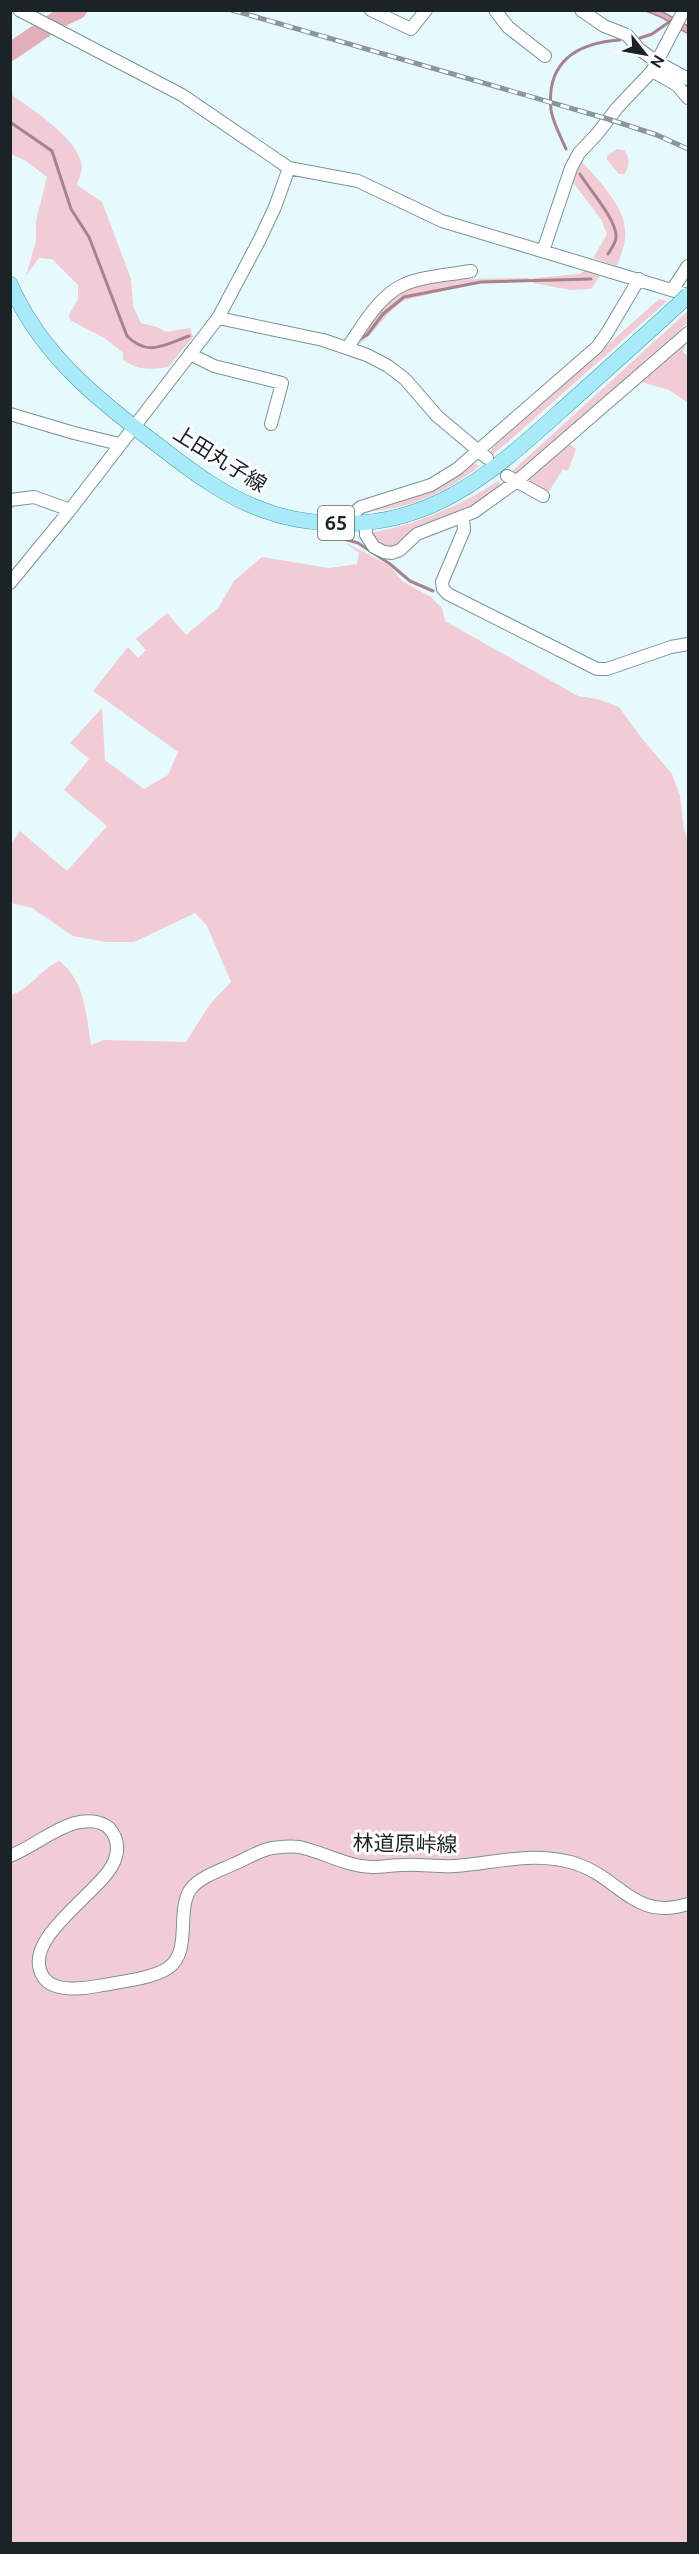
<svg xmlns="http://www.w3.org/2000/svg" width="699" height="2554" font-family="Ubuntu,'Noto Sans JP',sans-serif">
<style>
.green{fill:#f1ccd4}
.water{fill:#e3aeba;stroke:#a7848d;stroke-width:1.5}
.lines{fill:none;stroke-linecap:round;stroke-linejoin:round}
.stream{stroke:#a7848d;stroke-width:3}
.river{stroke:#e3aeba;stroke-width:18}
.minor-casing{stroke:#7b9197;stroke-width:14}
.major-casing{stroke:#509bab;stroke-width:16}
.minor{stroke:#fff;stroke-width:12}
.major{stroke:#a7eaf8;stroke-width:15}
.rail-casing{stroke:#88979a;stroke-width:5}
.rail{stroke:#fff;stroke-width:3;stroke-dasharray:9;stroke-linecap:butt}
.major-bridge-casing{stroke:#509bab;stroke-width:16;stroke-linecap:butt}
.major-bridge{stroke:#a7eaf8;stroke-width:15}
.labels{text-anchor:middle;stroke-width:6;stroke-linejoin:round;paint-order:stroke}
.shield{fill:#fff;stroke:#5f6566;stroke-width:1.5}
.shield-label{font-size:20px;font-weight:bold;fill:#1a2325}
.street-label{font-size:21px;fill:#1a2325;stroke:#fff}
</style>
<rect width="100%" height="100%" fill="#e6fafe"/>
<path class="green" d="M11 94C32 110 79 138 82 167 82 172 78 180 77 185L102 202 131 279 133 306 141 323 157 327 166 332 190 328 193 337 168 367C151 370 137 370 123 360V353L106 339 70 320 69 315 78 299V285L52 259 39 258 26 276 36 241V221L47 177 26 161 11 154Z
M617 149 624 150C630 156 630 168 624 174H619L607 160V156Z
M580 159C598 181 629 208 625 239 624 248 620 257 617 266L593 258 607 234 601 219 571 180Z
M586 270 601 274 591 289 571 290 533 283 534 278 579 274Z
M530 278 528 282H481L405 300C385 312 376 334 356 346L362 330 400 290 448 279Z
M659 299 667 301 508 442 492 455 490 453 492 448Z
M688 311 687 323 675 335 517 474 512 471Z
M688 340 683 352 688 356V403L669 390 637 381Z
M568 443 576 449 568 471 563 469 548 493 529 484 528 478Z
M473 463 480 466C447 491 410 510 367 511L375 506 460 474Z
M498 481 501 486 482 501 394 547 379 545 370 533C418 524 458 507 498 481Z
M343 541 390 566 402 581 431 597 442 608 445 621 578 696 597 699 619 707 640 736 672 774 680 796 684 829 688 840V2543H11V995C30 989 41 969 59 961 85 980 86 1015 91 1045L104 1040 186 1042 210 1004 231 982 207 926 195 913 134 942H107L73 936 32 908 11 903V844L20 831 67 871 107 826 64 790 89 759 70 743 102 708 105 760 144 789 168 775 178 752 93 691 128 647 138 658 146 650 136 639 167 613 186 635 218 608 234 581 262 557 329 568 357 564 359 553Z"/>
<path class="water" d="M646 11H661L688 26V34L663 18Z"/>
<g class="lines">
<path class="stream" d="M640 38 652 34 672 20
M10 122 52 151 71 209 89 237 127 336C148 357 164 345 189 336
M566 149C561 137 553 123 551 110 546 62 576 43 620 40
M580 174C589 189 617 220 616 237 616 243 611 249 608 254
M358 340 367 335 383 314 404 297 481 282 591 279
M341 538 358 543 390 564 410 581 433 591"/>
<path class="river" d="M10 52 57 20 78 10"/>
<g class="minor-casing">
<path id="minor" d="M19 10 182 95 289 168 358 181 442 221 688 295
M371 10 411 29 426 10
M495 10 508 27 545 56
M581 10 604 26 627 35 639 49 657 62 688 79
M652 71 677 85 688 98
M543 251 571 168 579 153 597 134 617 108 652 71 684 10
M672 290 688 266
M218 318 323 340 367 355 388 366 405 379 437 416 487 458
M348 347C362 326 379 296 403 285 423 276 449 275 471 271
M190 354 214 366 282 383 271 424
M10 414 74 433 119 444
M507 476 543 496
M10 500 34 497 70 510
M463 518 464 530 442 582 443 589 448 594 597 669H607L671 647 688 644
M366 523V535L374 547 384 552 392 553 400 550 417 534 474 512 517 481 688 333
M349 524 355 512 361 507 431 485 457 469 597 347 607 333 639 279
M10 583 70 510 218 318 260 239 275 207 289 168
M10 1856C33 1847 51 1830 75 1823 86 1820 100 1820 109 1828 118 1838 119 1850 114 1862 101 1893 17 1940 44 1978 54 1992 83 1989 98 1986 117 1982 152 1979 168 1968 192 1952 176 1912 190 1890 199 1877 221 1870 234 1864 246 1859 260 1850 272 1848 281 1847 295 1845 303 1848 328 1854 346 1866 372 1867 383 1867 393 1865 403 1865 420 1864 438 1867 455 1866 497 1863 536 1850 577 1864 621 1879 634 1921 688 1904"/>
</g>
<g class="major-casing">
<path id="major" d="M10 284C41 355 99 401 159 446 191 471 224 496 263 510 284 518 307 522 329 523 432 530 495 470 565 407 604 372 642 338 680 303"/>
</g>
<use href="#minor" class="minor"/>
<use href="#major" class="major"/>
<g class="rail-casing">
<path id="rail" d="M232 10 608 119 657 135 688 149"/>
</g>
<use href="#rail" class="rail"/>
<g class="major-bridge-casing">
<path id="major-bridge" d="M680 303 688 295"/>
</g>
<use href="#major-bridge" class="major-bridge"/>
</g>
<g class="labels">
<rect class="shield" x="318" y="506" width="36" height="34" rx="4.5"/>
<g class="shield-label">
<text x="336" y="530">65</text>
</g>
<g class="street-label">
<text transform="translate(220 459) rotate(32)" y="7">上田丸子線</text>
<text transform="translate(405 1844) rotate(1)" y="7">林道原峠線</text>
</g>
</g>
<rect width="699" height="2554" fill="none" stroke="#1a2325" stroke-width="24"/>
<g transform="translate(645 54) rotate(121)" stroke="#ffffff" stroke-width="4.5" paint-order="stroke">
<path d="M0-4.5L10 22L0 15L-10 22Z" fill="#1a2325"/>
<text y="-9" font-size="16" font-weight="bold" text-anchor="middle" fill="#1a2325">N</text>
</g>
</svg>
